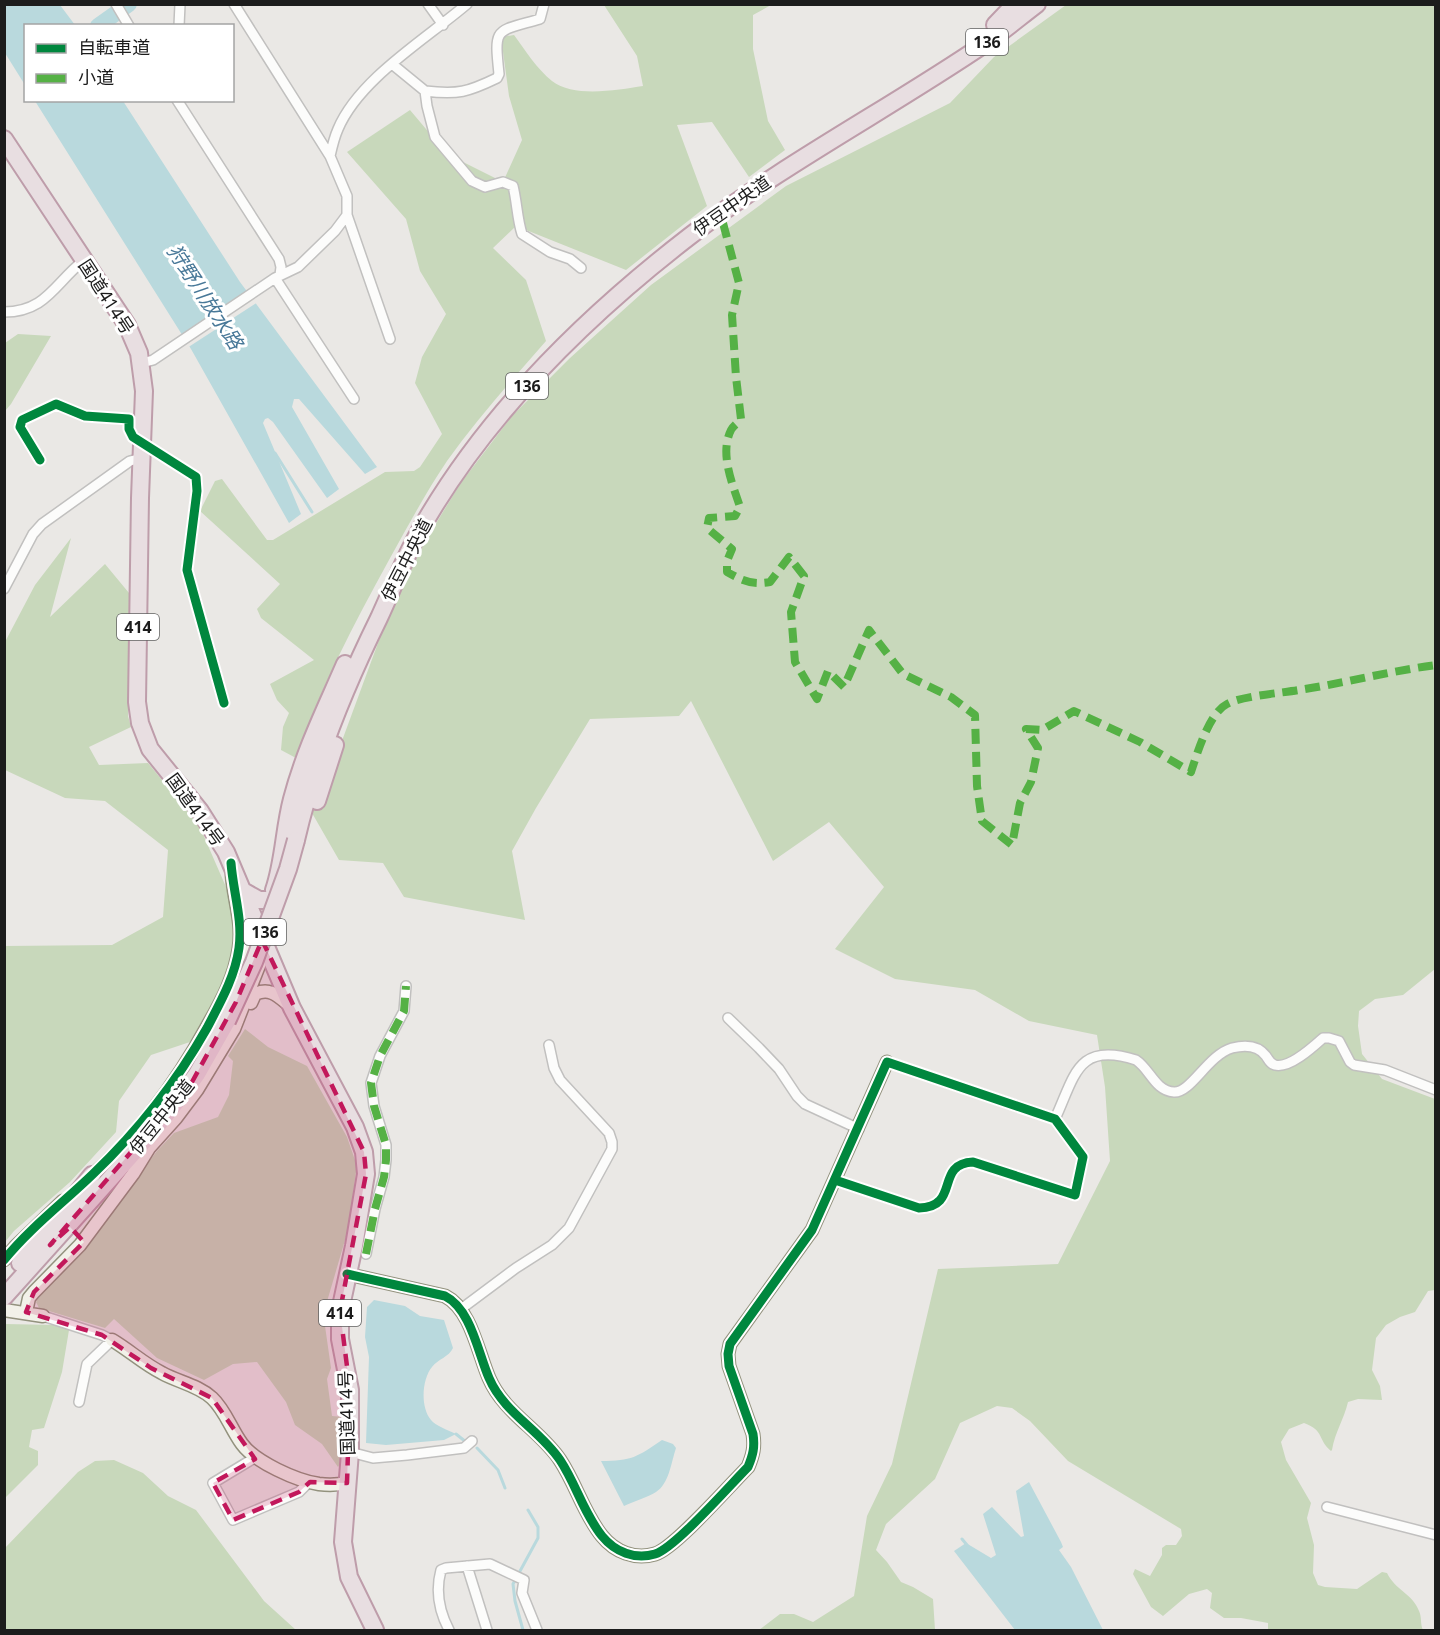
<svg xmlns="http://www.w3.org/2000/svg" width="1440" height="1635" font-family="'Noto Sans','Noto Sans JP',sans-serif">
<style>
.forest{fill:#c8d8bb}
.water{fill:#b9d9dd}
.pier{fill:#eae8e5}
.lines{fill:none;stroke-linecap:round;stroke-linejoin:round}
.stream{stroke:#b9d9dd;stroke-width:3}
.river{stroke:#b9d9dd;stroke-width:16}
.street-casing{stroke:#c1c0bf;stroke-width:12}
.secondary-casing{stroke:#93927e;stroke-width:15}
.highway-casing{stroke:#be9daa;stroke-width:20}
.street{stroke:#fcfcfb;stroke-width:9}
.secondary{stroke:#f2f1e9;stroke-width:12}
.highway{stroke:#e8dee1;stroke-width:16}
.highway-bridge-casing{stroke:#be9daa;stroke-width:20;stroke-linecap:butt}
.highway-bridge{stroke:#e8dee1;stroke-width:16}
.quiet{stroke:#55b145;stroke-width:8;stroke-dasharray:15 8;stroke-linecap:butt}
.cycleway-casing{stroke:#fff;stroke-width:13}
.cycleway{stroke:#00873e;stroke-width:9}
.marked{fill:#c2185b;fill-opacity:0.2;stroke:#c2185b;stroke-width:4.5;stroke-dasharray:12 8;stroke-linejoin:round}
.labels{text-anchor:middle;stroke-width:6;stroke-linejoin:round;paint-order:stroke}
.shield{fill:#fff;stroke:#606060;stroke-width:1.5}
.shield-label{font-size:16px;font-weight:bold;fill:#1c1c1c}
.street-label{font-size:18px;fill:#1c1c1c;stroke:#fff}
.water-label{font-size:20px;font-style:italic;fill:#487898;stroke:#fff}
</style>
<rect width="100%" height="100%" fill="#eae8e5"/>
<path class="forest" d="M629 4 771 5 753 15V49L768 121 785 150 749 177 712 122 677 125 707 206 626 270 516 226 493 248 526 280 546 341C512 380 477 419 447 461 426 492 408 526 389 560 354 624 320 688 296 758L281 750 283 727 289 713 277 700 270 684 314 660 261 618 257 609 280 584 200 511 215 481 222 479 267 540H273L385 472 414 471 420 467 442 434 415 383 422 357 446 314 420 271 406 219 347 152 410 110 447 154 503 182 522 140 509 96 501 37 514 35C525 50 537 69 552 81 574 98 617 90 643 86L637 56 604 5H617L618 6Z
M1066 5H1435V969L1403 995 1375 999 1359 1011 1358 1026 1362 1054 1382 1079 1435 1099V1290L1428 1291 1415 1312 1400 1317 1386 1325 1376 1338 1372 1370 1380 1386 1382 1400 1358 1399 1348 1402C1344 1419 1335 1432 1332 1450L1331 1451C1317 1439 1325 1431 1304 1423L1289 1429 1281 1442 1286 1460 1311 1503 1307 1518 1314 1545 1313 1573 1318 1585 1325 1587 1357 1589 1382 1572 1387 1573C1395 1590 1413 1594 1419 1611 1422 1617 1420 1624 1423 1630H1268V1623L1241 1618H1224L1210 1608 1212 1593 1207 1589 1189 1594 1163 1616 1151 1607 1133 1574 1135 1569 1150 1576 1162 1555V1548L1166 1545H1176L1182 1536 1181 1529 1068 1461 1030 1421 1012 1408 997 1406 960 1423 935 1479 886 1524 876 1550 887 1562 901 1582 913 1587 933 1599 935 1630H759L780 1614H794L813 1622 854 1596 867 1516 892 1464 938 1269 1058 1264 1110 1161 1105 1087 1097 1035 1029 1021 975 990 895 979 835 949 884 887 829 822 773 861 691 701 679 716 590 719 536 808 512 851 525 920 404 897 383 863 339 860 312 813 325 787 385 624 421 548 460 484 512 416 570 358 651 285 786 186 950 103 994 57Z
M18 334 51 336 11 404 5 411V343Z
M71 538 50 617 105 564 129 593 128 716 131 727 89 747 99 765 148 763 199 825 226 887 235 929 233 949 226 973 216 997 190 1042 151 1055 119 1101 116 1132 70 1182 14 1231 5 1242V946L112 945 163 917 168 850 105 801 65 798 5 770V642L35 585Z
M245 1029 268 1047 307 1066 347 1137 356 1163V1172L348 1230 326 1305 325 1326 331 1368 327 1379 332 1416 343 1417V1459L338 1467 322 1444 295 1425 286 1402 257 1362 233 1364 204 1380 157 1358 114 1319 105 1328 39 1308 36 1302 41 1293 72 1262 157 1151 174 1133 218 1117 229 1095 233 1061 228 1056Z
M5 1324 54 1325 69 1330 62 1372 44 1428 32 1430 29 1447 38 1451V1465L5 1498Z
M114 1460 143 1473 168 1496 196 1510 264 1601 296 1630H5V1548L78 1472 95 1461Z"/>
<path class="water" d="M4 5H60L75 25 26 26 25 85 5 53Z
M35 101H123L240 282 377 467 365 474 299 399H294L292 407 339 489 327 498 273 422 268 418 265 419 263 423 301 514 289 523 191 349Z
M374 1300 405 1306 420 1316 444 1320 453 1348C449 1357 438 1359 432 1367 422 1379 420 1407 431 1420 436 1426 448 1430 456 1434L444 1440 386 1445 366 1443 369 1357 365 1337 367 1307Z
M662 1440 673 1444 676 1448C671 1463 669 1484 656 1492 649 1497 634 1501 624 1506L601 1461C632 1461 637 1457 662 1440Z
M1029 1482 1061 1542 1063 1547 1059 1550 1071 1567 1103 1630H1015L954 1551 966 1543 991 1558 996 1555 983 1514 992 1507 1021 1537 1024 1536 1016 1491Z"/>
<path class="pier" d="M250 291 258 302 187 348 180 336Z"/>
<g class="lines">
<path class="stream" d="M275 453 312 512
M456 1434 466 1442
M477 1448 498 1470 505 1488
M962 1539 967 1545
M523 1630 515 1601 513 1584 538 1538V1527L528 1510"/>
<path class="river" d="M98 26 129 4"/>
<g class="street-casing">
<path id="street" d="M116 4 129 26
M234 4 330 156 347 196V215L390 339
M428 4 443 25
M179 26 180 4
M392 64 425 91 427 106 435 137 472 181 485 187 503 182 513 186C517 202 517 218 522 234L550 252 570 259 581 268
M425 91C458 95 468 92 497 78L499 74C494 26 495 32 540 19L544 4
M177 100 279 259 281 267 280 275
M330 156C332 147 334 138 338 129 359 79 426 39 467 4
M275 278 354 399
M4 312C46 312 55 283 83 261
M142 363 153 360 275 278 298 267 335 231 347 215
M40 460 20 427 22 420 56 404 85 416 129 419V429L133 437 196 477 197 491 187 570 224 703
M4 589 33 534 42 524 130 461 142 458
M728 1018 759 1048 779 1069 797 1096 805 1104 859 1129
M1055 1119C1075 1076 1077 1041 1136 1060 1150 1069 1155 1091 1174 1092 1191 1093 1208 1055 1232 1048 1244 1045 1258 1045 1266 1056 1269 1060 1270 1064 1275 1065 1289 1069 1313 1047 1323 1038H1329L1339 1041 1350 1062 1354 1065 1385 1070 1436 1090
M835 1180 919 1208C961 1207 934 1164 973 1162L1075 1195 1083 1157 1055 1119 887 1062
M366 1254 375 1209 384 1177 386 1160V1145L374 1106 371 1083 380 1056 404 1011 406 986
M461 1309 516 1268 552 1245 569 1228 612 1149V1142L609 1133 560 1080 554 1068 549 1045
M43 1316 102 1335 112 1340 87 1364 79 1402
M350 1452 373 1458 407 1455 464 1448 472 1441
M256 1457 213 1483 233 1520 299 1492 309 1482
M1327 1507 1436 1535
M467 1566 487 1630
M449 1630C439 1611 435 1592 441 1570L446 1568 490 1564 524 1580 522 1593 537 1630"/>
</g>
<g class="secondary-casing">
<path id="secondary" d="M237 975 258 931
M251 1003 255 994C270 987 278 996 289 1005
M87 1180C137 1137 177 1082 208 1025 222 1001 235 976 239 948 243 923 234 900 232 875
M4 1260 15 1247 63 1201
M347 1274 445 1296C471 1309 478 1353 489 1378 504 1413 540 1430 560 1460 576 1484 584 1514 602 1536 615 1552 635 1560 655 1554 675 1548 730 1485 748 1467 753 1455 755 1447 753 1434L729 1366 728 1354 730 1344 812 1230 887 1062
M4 1310 43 1316
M26 1312 29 1298 34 1292 80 1245 133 1174 149 1148 176 1118 197 1090 234 1029 260 963
M112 1340C129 1350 144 1364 162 1373 178 1382 198 1385 212 1398 225 1410 231 1429 242 1444 255 1462 297 1481 319 1484 328 1485 337 1485 347 1483"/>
</g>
<g class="highway-casing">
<path id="highway" d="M995 25 1015 4
M4 139 127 325 139 353 144 391 140 498 137 702 140 723 150 749 200 811 226 852 292 1008 355 1127 364 1152 366 1174 354 1246 340 1311V1339L350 1390V1452L343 1542 349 1577 375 1630
M317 801 335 745
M296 840C314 762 344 689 379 618 392 590 403 561 418 534 483 417 585 317 690 236 783 164 889 109 986 43 1003 31 1020 17 1037 4
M274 890C284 861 284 829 292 799 305 750 325 710 345 664
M243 891 259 900H270
M20 1263 92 1175
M4 1297 153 1131 181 1096 197 1074 227 1021"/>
</g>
<use href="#street" class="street"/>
<use href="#secondary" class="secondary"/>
<use href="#highway" class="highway"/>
<g class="highway-bridge-casing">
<path id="highway-bridge" d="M227 1021 254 962 288 869 296 840"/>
</g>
<use href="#highway-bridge" class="highway-bridge"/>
<path class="quiet" d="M723 223 739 283 732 315 736 377 741 419C738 423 733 426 731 430 719 454 733 485 740 507L735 516 709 518 707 528 732 549 727 561V572C743 581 752 585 770 582L789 557 804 576 791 612 795 662 817 699 828 671 844 687 869 630 903 674 951 697 975 715 977 786 982 821 1012 845 1020 803 1031 782 1038 748 1026 729 1042 730 1074 711 1140 742 1191 772C1197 754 1209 713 1227 704 1241 696 1282 693 1299 690 1345 683 1390 671 1436 665
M366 1254 375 1209 384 1177 386 1160V1145L374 1106 371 1083 380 1056 404 1011 406 986"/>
<g class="cycleway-casing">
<path id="cycleway" d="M40 460 20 427 22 420 56 404 85 416 129 419V429L133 437 196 477 197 491 187 570 224 703
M4 1260C30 1228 63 1203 93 1174 138 1131 176 1083 207 1028 220 1003 235 977 239 948 243 920 233 891 231 863
M347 1274 445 1296C471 1309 478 1353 489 1378 504 1413 540 1430 560 1460 576 1484 584 1514 602 1536 615 1552 635 1560 655 1554 675 1548 730 1485 748 1467 753 1455 755 1447 753 1434L729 1366 728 1354 730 1344 812 1230 887 1062 1055 1119 1083 1157 1075 1195 973 1162C934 1164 961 1207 919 1208L835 1180"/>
</g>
<use href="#cycleway" class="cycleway"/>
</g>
<path class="marked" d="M262 940 364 1152 366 1174 340 1311 350 1390 347 1483 310 1482 299 1492 233 1520 213 1483 255 1459 212 1398 151 1368 102 1335 26 1312 34 1292 84 1242 70 1227 50 1245 192 1082 236 1002Z"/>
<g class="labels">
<g class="shield">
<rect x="966" y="29" width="42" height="26" rx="4.5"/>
<rect x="506" y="373" width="42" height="26" rx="4.5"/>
<rect x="117" y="614" width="42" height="26" rx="4.5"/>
<rect x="244" y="919" width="42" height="26" rx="4.5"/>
<rect x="319" y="1300" width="42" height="26" rx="4.5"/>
</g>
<g class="shield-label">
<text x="987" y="48">136</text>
<text x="527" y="392">136</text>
<text x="138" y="633">414</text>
<text x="265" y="938">136</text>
<text x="340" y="1319">414</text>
</g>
<g class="street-label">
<text transform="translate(732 206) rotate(-35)" y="6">伊豆中央道</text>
<text transform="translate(106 297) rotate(57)" y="6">国道414号</text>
<text transform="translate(407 560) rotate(-63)" y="6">伊豆中央道</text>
<text transform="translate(195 810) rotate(54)" y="6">国道414号</text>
<text transform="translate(162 1117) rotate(-51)" y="6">伊豆中央道</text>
<text transform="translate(347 1413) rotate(-92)" y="6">国道414号</text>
</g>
<g class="water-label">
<text transform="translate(205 297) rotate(57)" y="7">狩野川放水路</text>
</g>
</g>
<rect width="1440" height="1635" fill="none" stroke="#1c1c1c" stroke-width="12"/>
<rect x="24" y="24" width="210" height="78" fill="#ffffff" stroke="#a4a4a4" stroke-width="1.5"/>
<rect x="36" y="44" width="30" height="9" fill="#00873e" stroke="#a4a4a4" stroke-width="1.5"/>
<text x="78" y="54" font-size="18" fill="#1c1c1c">自転車道</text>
<rect x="36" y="74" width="30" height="9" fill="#55b145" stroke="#a4a4a4" stroke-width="1.5"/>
<text x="78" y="84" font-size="18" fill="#1c1c1c">小道</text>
</svg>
